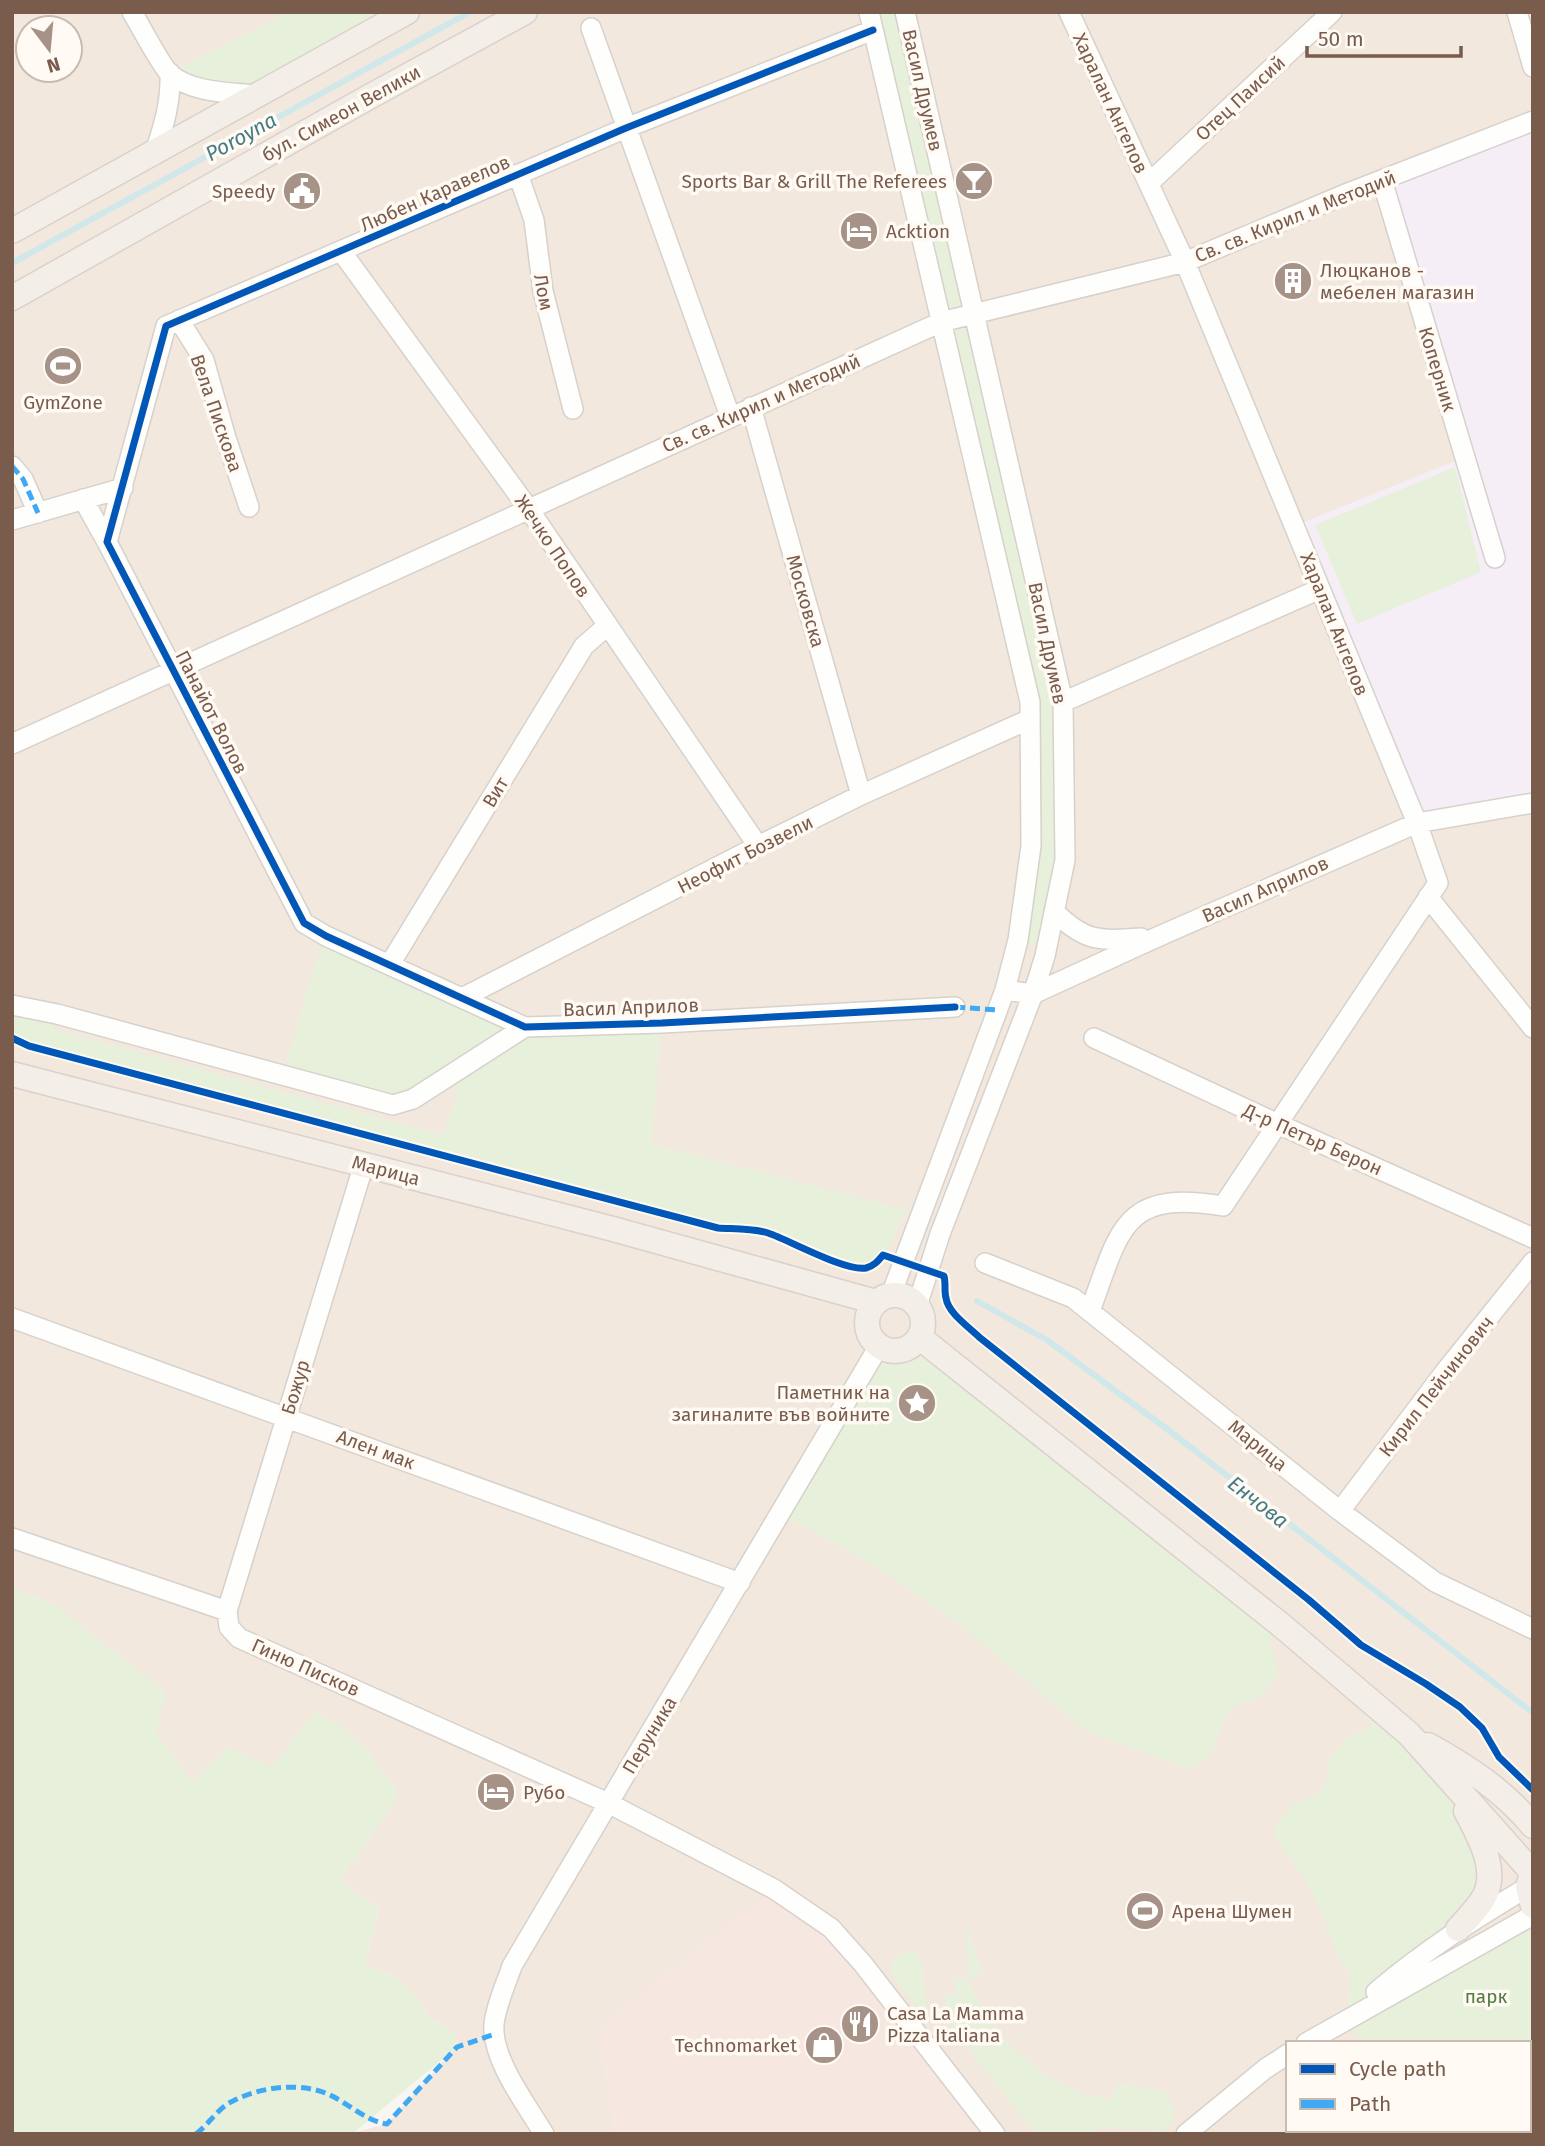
<svg xmlns="http://www.w3.org/2000/svg" width="1545" height="2146" font-family="'Fira Sans',sans-serif">
<style>
.residential{fill:#f2e8de;fill-rule:evenodd}
.commercial{fill:#f6e8e1}
.education{fill:#f6eef6}
.green{fill:#e7f0db}
.lines{fill:none;stroke-linecap:round;stroke-linejoin:round}
.stream{stroke:#d0e8ea;stroke-width:6}
.minor-casing{stroke:#d7d1cb;stroke-width:22}
.major-casing{stroke:#dad1cc;stroke-width:27}
.minor{stroke:#fefefd;stroke-width:19}
.major{stroke:#f3eee8;stroke-width:24}
.quiet{stroke:#3fa9f5;stroke-width:5;stroke-dasharray:10 5;stroke-linecap:butt}
.cycleway-casing{stroke:#fffaf3;stroke-width:11}
.cycleway{stroke:#0057b8;stroke-width:7}
.labels{text-anchor:middle;stroke-width:7;stroke-linejoin:round;paint-order:stroke}
.street-label{font-size:19px;fill:#7a5c4d;stroke:#fffaf3}
.poi-label{font-size:19px;fill:#7a5c4d;stroke:#fffaf3;text-anchor:start}
.park-label{font-size:19px;fill:#537a41;stroke:#fffaf3}
.water-label{font-size:21px;font-style:italic;fill:#437c86;stroke:#fffaf3}
</style>
<rect width="100%" height="100%" fill="#f9f5f0"/>
<path class="residential" d="M12 12H1533V2134L352 2133 387 2124 457 2046 456 2034 428 2016 415 1996 398 1978 365 1965 379 1908 339 1880 396 1801V1789L376 1765 271 1767 192 1782 57 1606 12 1588ZM28 28H70V70H28ZM1288 2043H1529V2130H1288Z"/>
<path class="commercial" d="M774 1889 831 1928 995 2134H615L597 2029Z"/>
<path class="education" d="M1533 121V803L1417 823 1294 526 1465 457 1382 180Z"/>
<path class="green" d="M282 12H407L256 95 170 73 283 15Z
M869 12H905L1063 702 1054 911 1034 946H1029L1027 939 1030 719Z
M1455 467 1481 572 1357 624 1315 525Z
M326 936 525 1027 662 1023 651 1144 900 1208 908 1205C901 1220 888 1257 873 1265 850 1278 791 1240 767 1233 751 1228 734 1229 718 1228L29 1046 12 1038V1005L57 1014 53 1029 443 1135 457 1093 449 1077 413 1099 283 1074 311 975Z
M919 1337 1281 1625 1269 1642 1279 1672C1272 1680 1263 1696 1253 1701 1248 1703 1241 1702 1237 1705 1214 1721 1225 1757 1188 1769L1086 1731 963 1627 872 1564 819 1534 779 1515 879 1346 902 1350Z
M12 1588 57 1606 166 1692 156 1733 192 1782 228 1747 271 1767 316 1711 343 1728 372 1754 376 1765 396 1789 397 1800 339 1880 379 1908 365 1965 398 1978 415 1996 428 2016 456 2034 457 2047 352 2134H12Z
M1377 1708 1470 1819 1484 1898 1350 2015 1533 1915V2134H1419L1417 2130H1529V2043H1362L1347 2018 1351 1974 1338 1958 1326 1923 1306 1880 1275 1838V1826L1294 1804 1317 1796 1329 1776 1328 1760 1350 1735 1370 1728Z
M965 1922 983 1974 969 1979C983 2026 1026 2066 1069 2088 1081 2094 1097 2096 1110 2100L1119 2083 1155 2089 1168 2094 1173 2109V2121L1163 2132 1103 2127 1094 2134H1037L1000 2090 938 2008 946 2006 944 1995 956 1993 955 1979 969 1978Z
M909 1951 918 1955 922 1962 927 2010 922 2014 891 1973 894 1958Z"/>
<g class="lines">
<path class="stream" d="M12 263 470 12
M977 1301 1047 1340 1167 1429 1533 1713"/>
<g class="minor-casing">
<path id="minor" d="M132 12C140 25 161 66 170 74 192 93 229 92 256 95
M869 12 1030 702 1031 846 1018 940 1005 990 891 1295
M905 12 1063 702 1065 860 1045 956 1033 994 940 1234 917 1306
M1069 12 1185 262 1417 823 1438 883 1223 1206C1122 1189 1120 1230 1090 1311
M1517 12 1533 67
M591 28 730 416
M873 30 626 128 166 326 107 542 304 923 326 936 525 1027 662 1023 955 1007
M155 152C164 125 171 102 170 73
M518 174 534 220 543 291 573 409
M1382 180 1495 558
M1149 183 1332 12
M341 251 528 508 758 846
M179 320 204 360 226 438 249 507
M751 407 861 795
M12 466 23 479 38 513
M83 499 107 542
M12 520 123 488
M1063 702 1320 589
M12 744 941 322 1185 262 1348 193 1533 121
M1428 897 1533 1028
M1054 911C1084 942 1100 941 1141 938
M390 964 584 646 607 626
M1005 990 1033 994 1155 938 1417 823 1533 803
M464 997 758 846 861 795 1030 719
M12 1005 57 1014 393 1105 413 1099 525 1027
M1094 1038 1278 1124 1533 1238
M985 1263 1073 1298 1340 1511 1435 1582 1533 1629
M12 1318 740 1583
M1340 1511 1444 1373 1533 1262
M12 1538 227 1611 229 1627 239 1638 608 1803 774 1889 831 1928 863 1964 995 2134
M227 1611 364 1164
M1376 1992C1424 1951 1474 1919 1528 1887
M1306 2043 1533 1915
M544 2134C527 2105 491 2059 494 2024 496 2005 506 1984 512 1966L879 1346
M1186 2134 1265 2069 1288 2054"/>
</g>
<g class="major-casing">
<path id="major" d="M12 231 407 12
M12 298 369 97 525 12
M12 1074 613 1229 876 1302
M867 1323a28 28 0 1 1 56 0a28 28 0 1 1-56 0Z
M919 1337 1281 1625 1409 1734 1532 1872
M1428 1745C1468 1767 1504 1791 1533 1826
M1533 1871 1528 1887 1533 1906
M1458 1929C1466 1920 1476 1910 1483 1899 1500 1871 1479 1836 1466 1811"/>
</g>
<use href="#minor" class="minor"/>
<use href="#major" class="major"/>
<path class="quiet" d="M12 466 23 479 38 513
M955 1007 997 1010
M196 2134C209 2124 219 2107 233 2101 262 2086 305 2081 334 2097 351 2106 367 2121 387 2124L457 2047 495 2034"/>
<g class="cycleway-casing">
<path id="cycleway" d="M873 30 626 128 166 326 107 542 304 923 326 936 525 1027 662 1023 955 1007
M12 1038 29 1046 718 1228C734 1229 752 1228 768 1233 789 1240 846 1272 866 1268 874 1266 878 1261 883 1255L944 1276C946 1284 944 1291 946 1298 948 1313 969 1327 979 1337L1309 1600 1361 1645 1426 1684 1460 1707 1482 1728 1499 1757 1533 1790"/>
</g>
<use href="#cycleway" class="cycleway"/>
</g>
<defs>
<g id="bar-disc" transform="scale(2.0125)"><circle r="9.5" fill="#a69286" stroke="#fffaf3"/><path d="M-6-5H6L.8 .8V4.5H3.5V6h-7V4.5H-.8V.8Z" fill="#fff"/></g>
<g id="civic-disc" transform="scale(2.0125)"><circle r="9.5" fill="#a69286" stroke="#fffaf3"/><path d="M-.6-6.5H3V-4.5H.6V-3L4-1V1h2V6H-6V1h2V-1L-.6-3ZM-1.2 2.5V6h2.4V2.5Z" fill="#fff"/></g>
<g id="hotel-disc" transform="scale(2.0125)"><circle r="9.5" fill="#a69286" stroke="#fffaf3"/><path d="M-6-4.5h1.5V1H6V5H4.5V3h-9V5H-6ZM-4 0a1.8 1.8 0 1 1 3.6 0ZM.5 0V-2.5h3Q6-2.5 6 0Z" fill="#fff"/></g>
<g id="building-disc" transform="scale(2.0125)"><circle r="9.5" fill="#a69286" stroke="#fffaf3"/><path d="M-4-6H4V6H1V3H-1V6H-4ZM-2.5-4.3h1.7v1.8h-1.7ZM.8-4.3h1.7v1.8H.8ZM-2.5-1h1.7V.8h-1.7ZM.8-1h1.7V.8H.8Z" fill="#fff"/></g>
<g id="stadium-disc" transform="scale(2.0125)"><circle r="9.5" fill="#a69286" stroke="#fffaf3"/><path d="M0-5a6.5 5 0 1 0 0 10a6.5 5 0 1 0 0-10ZM-3.5-1.8h7v3.6h-7Z" fill="#fff"/></g>
<g id="sight-disc" transform="scale(2.0125)"><circle r="9.5" fill="#a69286" stroke="#fffaf3"/><path d="M0-6L1.8-2.2L6-1.7L2.9 1.2L3.7 5.4L0 3.3L-3.7 5.4L-2.9 1.2L-6-1.7L-1.8-2.2Z" fill="#fff"/></g>
<g id="restaurant-disc" transform="scale(2.0125)"><circle r="9.5" fill="#a69286" stroke="#fffaf3"/><path d="M-5-6h1v4h1v-4h1v4h1v-4h1v5L-1.5 .5V6h-2V.5L-5-1ZM5-6V6H3V1.5H1.5Q1.5-4 5-6Z" fill="#fff"/></g>
<g id="shop-disc" transform="scale(2.0125)"><circle r="9.5" fill="#a69286" stroke="#fffaf3"/><path d="M-5-2.5h2.3a2.7 3.5 0 0 1 5.4 0H5L5.5 6h-11ZM-1.5-2.5h3a1.5 2.3 0 0 0-3 0Z" fill="#fff"/></g>
</defs>
<g fill-rule="evenodd">
<use href="#bar-disc" x="974" y="181"/>
<use href="#civic-disc" x="302" y="191"/>
<use href="#hotel-disc" x="859" y="231"/>
<use href="#building-disc" x="1293" y="281"/>
<use href="#stadium-disc" x="63" y="366"/>
<use href="#sight-disc" x="917" y="1403"/>
<use href="#hotel-disc" x="496" y="1792"/>
<use href="#stadium-disc" x="1145" y="1911"/>
<use href="#restaurant-disc" x="860" y="2024"/>
<use href="#shop-disc" x="824" y="2045"/>
</g>
<g class="labels">
<g class="street-label">
<text transform="translate(923 90) rotate(77)" y="7">Васил Друмев</text>
<text transform="translate(1240 98) rotate(-43)" y="7">Отец Паисий</text>
<text transform="translate(1111 103) rotate(65)" y="7">Харалан Ангелов</text>
<text transform="translate(341 113) rotate(-29)" y="7">бул. Симеон Велики</text>
<text transform="translate(435 193) rotate(-24)" y="7">Любен Каравелов</text>
<text transform="translate(1295 216) rotate(-22)" y="7">Св. св. Кирил и Методий</text>
<text transform="translate(544 292) rotate(79)" y="7">Лом</text>
<text transform="translate(1438 369) rotate(73)" y="7">Коперник</text>
<text transform="translate(761 403) rotate(-24)" y="7">Св. св. Кирил и Методий</text>
<text transform="translate(217 413) rotate(71)" y="7">Вела Пискова</text>
<text transform="translate(553 546) rotate(56)" y="7">Жечко Попов</text>
<text transform="translate(806 601) rotate(74)" y="7">Московска</text>
<text transform="translate(1335 624) rotate(68)" y="7">Харалан Ангелов</text>
<text transform="translate(1048 643) rotate(78)" y="7">Васил Друмев</text>
<text transform="translate(212 712) rotate(63)" y="7">Панайот Волов</text>
<text transform="translate(495 792) rotate(-59)" y="7">Вит</text>
<text transform="translate(745 854) rotate(-27)" y="7">Неофит Бозвели</text>
<text transform="translate(1265 889) rotate(-24)" y="7">Васил Априлов</text>
<text transform="translate(631 1007) rotate(-2)" y="7">Васил Априлов</text>
<text transform="translate(1313 1139) rotate(24)" y="7">Д-р Петър Берон</text>
<text transform="translate(386 1170) rotate(15)" y="7">Марица</text>
<text transform="translate(1436 1386) rotate(-52)" y="7">Кирил Пейчинович</text>
<text transform="translate(295 1387) rotate(-73)" y="7">Божур</text>
<text transform="translate(1258 1445) rotate(39)" y="7">Марица</text>
<text transform="translate(376 1449) rotate(20)" y="7">Ален мак</text>
<text transform="translate(306 1667) rotate(24)" y="7">Гиню Писков</text>
<text transform="translate(649 1735) rotate(-59)" y="7">Перуника</text>
</g>
<g class="poi-label">
<text x="947" y="188" text-anchor="end">Sports Bar &amp; Grill The Referees</text>
<text x="275" y="198" text-anchor="end">Speedy</text>
<text x="886" y="238">Acktion</text>
<text x="1320" y="277">Люцканов -<tspan x="1320" dy="22">мебелен магазин</tspan></text>
<text x="63" y="409" text-anchor="middle">GymZone</text>
<text x="890" y="1399" text-anchor="end">Паметник на<tspan x="890" dy="22">загиналите във войните</tspan></text>
<text x="523" y="1799">Рубо</text>
<text x="1172" y="1918">Арена Шумен</text>
<text x="887" y="2020">Casa La Mamma<tspan x="887" dy="22">Pizza Italiana</tspan></text>
<text x="797" y="2052" text-anchor="end">Technomarket</text>
</g>
<g class="park-label">
<text x="1486" y="2003">парк</text>
</g>
<g class="water-label">
<text transform="translate(241 137) rotate(-29)" y="7">Poroyna</text>
<text transform="translate(1258 1502) rotate(38)" y="7">Енчова</text>
</g>
</g>
<rect width="1545" height="2146" fill="none" stroke="#7a5c4d" stroke-width="28"/>
<rect x="1286" y="2041" width="245" height="91" fill="#fffaf3" stroke="#cabbb1" stroke-width="2"/>
<rect x="1300" y="2064" width="35" height="10" fill="#0057b8" stroke="#cabbb1" stroke-width="2"/>
<text x="1349" y="2076" font-size="21" fill="#7a5c4d">Cycle path</text>
<rect x="1300" y="2099" width="35" height="10" fill="#3fa9f5" stroke="#cabbb1" stroke-width="2"/>
<text x="1349" y="2111" font-size="21" fill="#7a5c4d">Path</text>
<g transform="translate(49 49) rotate(164)"><circle r="33" fill="#fffaf3" stroke="#cabbb1" stroke-width="2"/>
<path d="M0-5L12 26L0 18L-12 26Z" fill="#a69286"/>
<text y="-10" font-size="19" font-weight="bold" text-anchor="middle" fill="#7a5c4d">N</text>
</g>
<path d="M1307 46v10h154v-10" fill="none" stroke="#7a5c4d" stroke-width="3.5"/>
<text x="1318" y="46" font-size="21" fill="#7a5c4d" stroke="#fffaf3" stroke-width="5" paint-order="stroke">50 m</text>
</svg>
